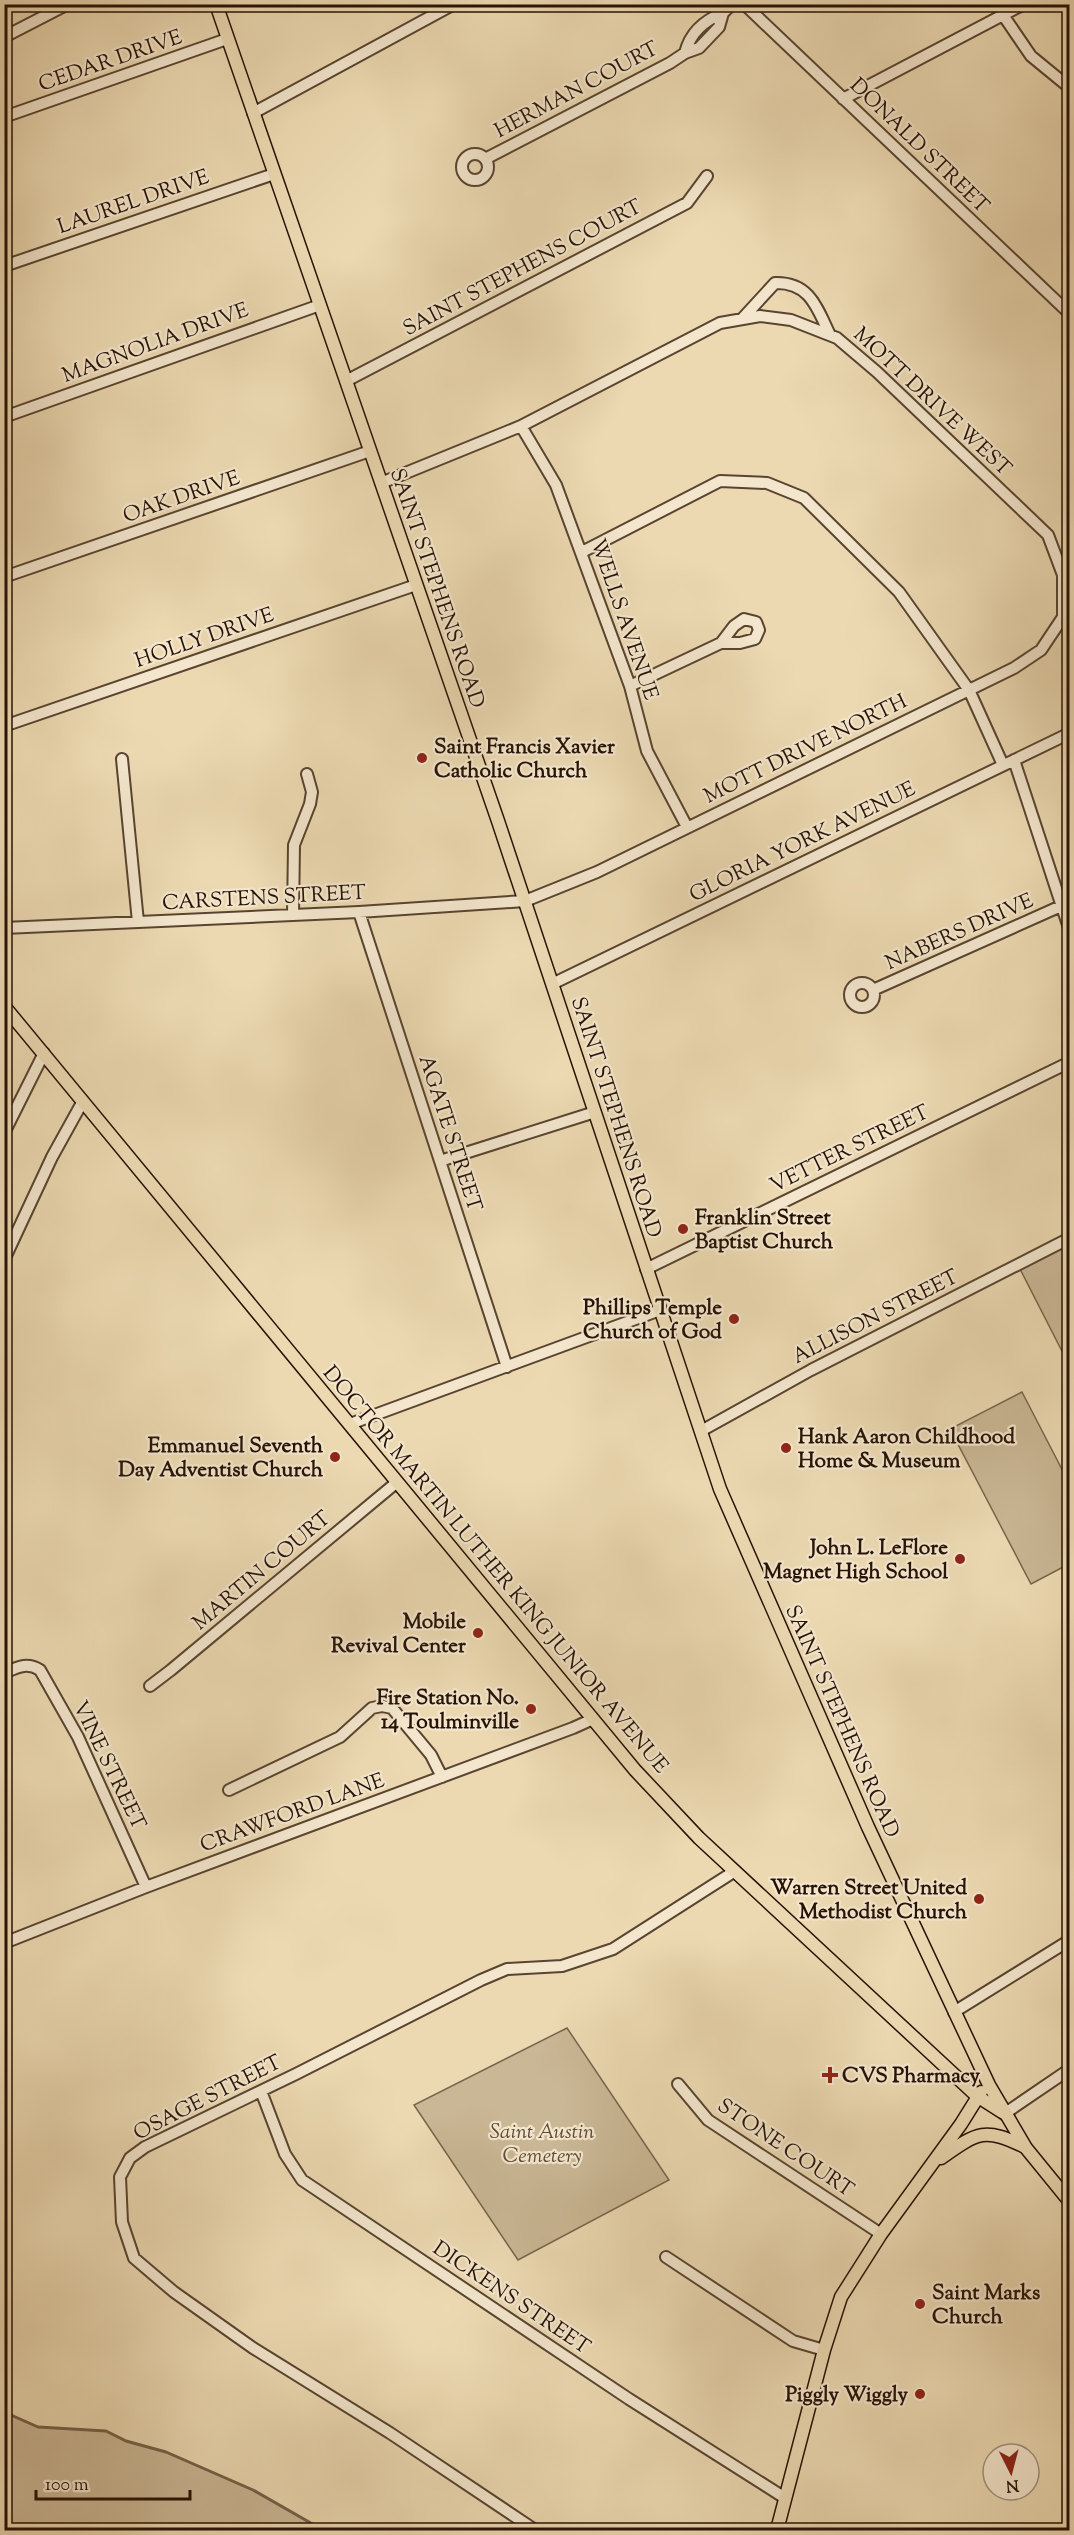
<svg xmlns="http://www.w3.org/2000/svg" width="1074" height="2535" font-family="'Sorts Mill Goudy',serif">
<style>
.green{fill:#cab795;stroke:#78644d;stroke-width:1.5}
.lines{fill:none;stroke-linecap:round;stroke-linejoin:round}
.stream{stroke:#756149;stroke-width:3}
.minor-casing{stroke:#584430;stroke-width:14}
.major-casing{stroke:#261205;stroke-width:15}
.minor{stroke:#f3e6cd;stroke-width:10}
.major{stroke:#ecd9b2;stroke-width:12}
.poi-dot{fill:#8f2418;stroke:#f3e6cd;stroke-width:2}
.labels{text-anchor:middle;stroke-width:4.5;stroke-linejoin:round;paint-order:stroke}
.street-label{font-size:21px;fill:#261205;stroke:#f3e6cd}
.poi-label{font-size:21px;font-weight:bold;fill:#261205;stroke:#f3e6cd;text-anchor:end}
.park-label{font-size:21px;font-style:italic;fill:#5f4c37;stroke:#f3e6cd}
</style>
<rect width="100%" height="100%" fill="#ecd9b2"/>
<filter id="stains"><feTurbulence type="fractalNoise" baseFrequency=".00333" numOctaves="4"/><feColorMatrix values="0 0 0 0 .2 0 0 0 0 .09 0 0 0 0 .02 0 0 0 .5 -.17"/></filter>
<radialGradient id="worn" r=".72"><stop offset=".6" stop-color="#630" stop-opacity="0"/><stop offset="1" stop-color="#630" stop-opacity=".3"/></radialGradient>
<path class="green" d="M1069 1241V1365L1019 1267Z
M1022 1392 1069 1483V1564L1031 1584 950 1429Z
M567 2028 669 2180 518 2260 414 2105Z
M5 2412 38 2427 106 2431 126 2441 166 2452 253 2490 323 2530H5Z"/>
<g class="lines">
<path class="stream" d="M4 2412 38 2427 106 2431 126 2441 166 2452 253 2490 323 2530"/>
<g class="minor-casing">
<path id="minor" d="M744 4 1070 314
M1003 15 1031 56 1070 88
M4 37 68 4
M685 53C690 33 705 20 723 13
M843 99 1024 4
M253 113 454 4
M4 117 227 39
M462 167a13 13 0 1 1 26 0a13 13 0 1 1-26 0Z
M485 159 670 63 685 53 699 48 719 27 723 13 732 4
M4 266 274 174
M742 319 775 283C810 282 817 308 830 335
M346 381 687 203 707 176
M4 417 320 305
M521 426 556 485 630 686 647 751 687 827
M582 552 720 481 767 483 804 498 899 592 969 690 1003 765
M4 577 370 451
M744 619 756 622 759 630 755 639 740 643H721L734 626Z
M630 686 721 643
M4 726 416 585
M122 759 138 922
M1014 760 1070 931
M359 912 507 1367
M293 915 294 845 310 804 312 792 307 774
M4 928 359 912 525 901 597 872 1014 668 1041 650 1063 617V575L1048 535 877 372 837 338 791 320 760 316 720 323 521 426 381 483
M850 995a12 12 0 1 1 24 0a12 12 0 1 1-24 0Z
M552 984 1070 733
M873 990 1061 906
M4 1133 44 1053
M440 1161 595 1112
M4 1260 52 1157 83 1101
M646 1269 1070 1062
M350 1424 660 1310
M701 1431 811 1370 1070 1238
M4 1496V1508
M4 1673C18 1667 27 1662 40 1670L78 1737 146 1887
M150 1686 171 1670 396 1483
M229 1790 340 1737 372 1708 382 1706 392 1708 431 1755 442 1777
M4 1943 146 1887 573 1728 593 1719
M954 2012 1070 1940
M678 2084 708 2120 881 2234
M261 2091 285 2154 302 2180 629 2399 785 2498
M1004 2114 1070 2069
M666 2257 793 2341 824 2350
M535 2530 390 2433 253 2348 174 2292 134 2258 122 2222 120 2177 130 2158 145 2147 296 2074 481 1980 507 1969 562 1966 613 1949 735 1871"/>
</g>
<g class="major-casing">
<path id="major" d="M216 4 498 821 720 1489 868 1827 989 2085 1026 2148 1070 2202
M4 1006 635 1770 699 1838 977 2096 1002 2112
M941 2158C978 2132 984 2127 1025 2147
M777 2530 824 2350 841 2297 881 2234 961 2124 981 2092"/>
</g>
<use href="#minor" class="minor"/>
<use href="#major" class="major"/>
</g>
<g class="poi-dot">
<circle cx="422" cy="758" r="6"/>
<circle cx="683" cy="1229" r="6"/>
<circle cx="734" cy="1319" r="6"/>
<circle cx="786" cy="1448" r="6"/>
<circle cx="335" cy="1457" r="6"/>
<circle cx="960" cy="1559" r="6"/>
<circle cx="478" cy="1633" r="6"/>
<circle cx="531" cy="1709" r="6"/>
<circle cx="979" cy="1899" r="6"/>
<path d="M827 2066h6v6h6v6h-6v6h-6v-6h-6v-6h6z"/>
<circle cx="920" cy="2304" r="6"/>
<circle cx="920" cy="2394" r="6"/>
</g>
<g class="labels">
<g class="street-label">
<text transform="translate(110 60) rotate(-19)" y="7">CEDAR DRIVE</text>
<text transform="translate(576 89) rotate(-28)" y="7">HERMAN COURT</text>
<text transform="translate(920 145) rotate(44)" y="7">DONALD STREET</text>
<text transform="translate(133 201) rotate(-19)" y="7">LAUREL DRIVE</text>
<text transform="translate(522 267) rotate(-28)" y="7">SAINT STEPHENS COURT</text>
<text transform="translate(155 342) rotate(-20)" y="7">MAGNOLIA DRIVE</text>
<text transform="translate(933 401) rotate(43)" y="7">MOTT DRIVE WEST</text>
<text transform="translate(181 496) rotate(-19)" y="7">OAK DRIVE</text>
<text transform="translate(438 588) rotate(71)" y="7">SAINT STEPHENS ROAD</text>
<text transform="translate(625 619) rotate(71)" y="7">WELLS AVENUE</text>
<text transform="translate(204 637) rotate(-19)" y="7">HOLLY DRIVE</text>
<text transform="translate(805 748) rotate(-26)" y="7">MOTT DRIVE NORTH</text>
<text transform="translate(802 841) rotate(-26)" y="7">GLORIA YORK AVENUE</text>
<text transform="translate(264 897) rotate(-3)" y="7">CARSTENS STREET</text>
<text transform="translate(959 931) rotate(-24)" y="7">NABERS DRIVE</text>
<text transform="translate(617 1117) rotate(72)" y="7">SAINT STEPHENS ROAD</text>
<text transform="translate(451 1133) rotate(72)" y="7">AGATE STREET</text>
<text transform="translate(849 1148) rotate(-26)" y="7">VETTER STREET</text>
<text transform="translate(875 1316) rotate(-27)" y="7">ALLISON STREET</text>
<text transform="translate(496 1569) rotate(50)" y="7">DOCTOR MARTIN LUTHER KING JUNIOR AVENUE</text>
<text transform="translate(261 1570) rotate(-40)" y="7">MARTIN COURT</text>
<text transform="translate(843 1721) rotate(66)" y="7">SAINT STEPHENS ROAD</text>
<text transform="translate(110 1765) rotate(64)" y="7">VINE STREET</text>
<text transform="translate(292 1812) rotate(-20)" y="7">CRAWFORD LANE</text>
<text transform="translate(207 2097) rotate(-27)" y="7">OSAGE STREET</text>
<text transform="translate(786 2147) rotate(34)" y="7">STONE COURT</text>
<text transform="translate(512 2297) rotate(34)" y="7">DICKENS STREET</text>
</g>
<g class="poi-label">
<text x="434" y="753" text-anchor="start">Saint Francis Xavier<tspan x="434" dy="24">Catholic Church</tspan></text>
<text x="695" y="1224" text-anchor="start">Franklin Street<tspan x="695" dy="24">Baptist Church</tspan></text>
<text x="722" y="1314">Phillips Temple<tspan x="722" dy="24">Church of God</tspan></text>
<text x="798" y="1443" text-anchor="start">Hank Aaron Childhood<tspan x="798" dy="24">Home &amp; Museum</tspan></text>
<text x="323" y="1452">Emmanuel Seventh<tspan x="323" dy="24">Day Adventist Church</tspan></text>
<text x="948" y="1554">John L. LeFlore<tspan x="948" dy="24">Magnet High School</tspan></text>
<text x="466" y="1628">Mobile<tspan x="466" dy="24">Revival Center</tspan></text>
<text x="519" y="1704">Fire Station No.<tspan x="519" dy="24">14 Toulminville</tspan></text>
<text x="967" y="1894">Warren Street United<tspan x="967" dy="24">Methodist Church</tspan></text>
<text x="842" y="2082" text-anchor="start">CVS Pharmacy</text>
<text x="932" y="2299" text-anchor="start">Saint Marks<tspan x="932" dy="24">Church</tspan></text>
<text x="908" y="2401">Piggly Wiggly</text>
</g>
<g class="park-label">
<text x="542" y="2138">Saint Austin<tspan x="542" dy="24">Cemetery</tspan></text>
</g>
</g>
<rect width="1074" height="2535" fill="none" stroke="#ecd9b2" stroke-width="24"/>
<rect x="6" y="6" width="1062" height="2523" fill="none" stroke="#261205" stroke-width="3"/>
<rect x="12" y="12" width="1050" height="2511" fill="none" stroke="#261205" stroke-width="1.5"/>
<g transform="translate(1011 2472) rotate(174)"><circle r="28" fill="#f3e6cd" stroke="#a1917d" stroke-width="1.5"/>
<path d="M0-4.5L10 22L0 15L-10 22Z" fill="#8f2418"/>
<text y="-9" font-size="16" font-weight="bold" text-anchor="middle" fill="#261205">N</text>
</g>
<path d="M36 2490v9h154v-9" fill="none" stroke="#261205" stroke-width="3"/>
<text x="45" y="2490" font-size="18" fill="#261205" stroke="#f3e6cd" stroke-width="4.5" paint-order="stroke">100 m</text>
<rect width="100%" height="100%" filter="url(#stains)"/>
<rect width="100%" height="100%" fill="url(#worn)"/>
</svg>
